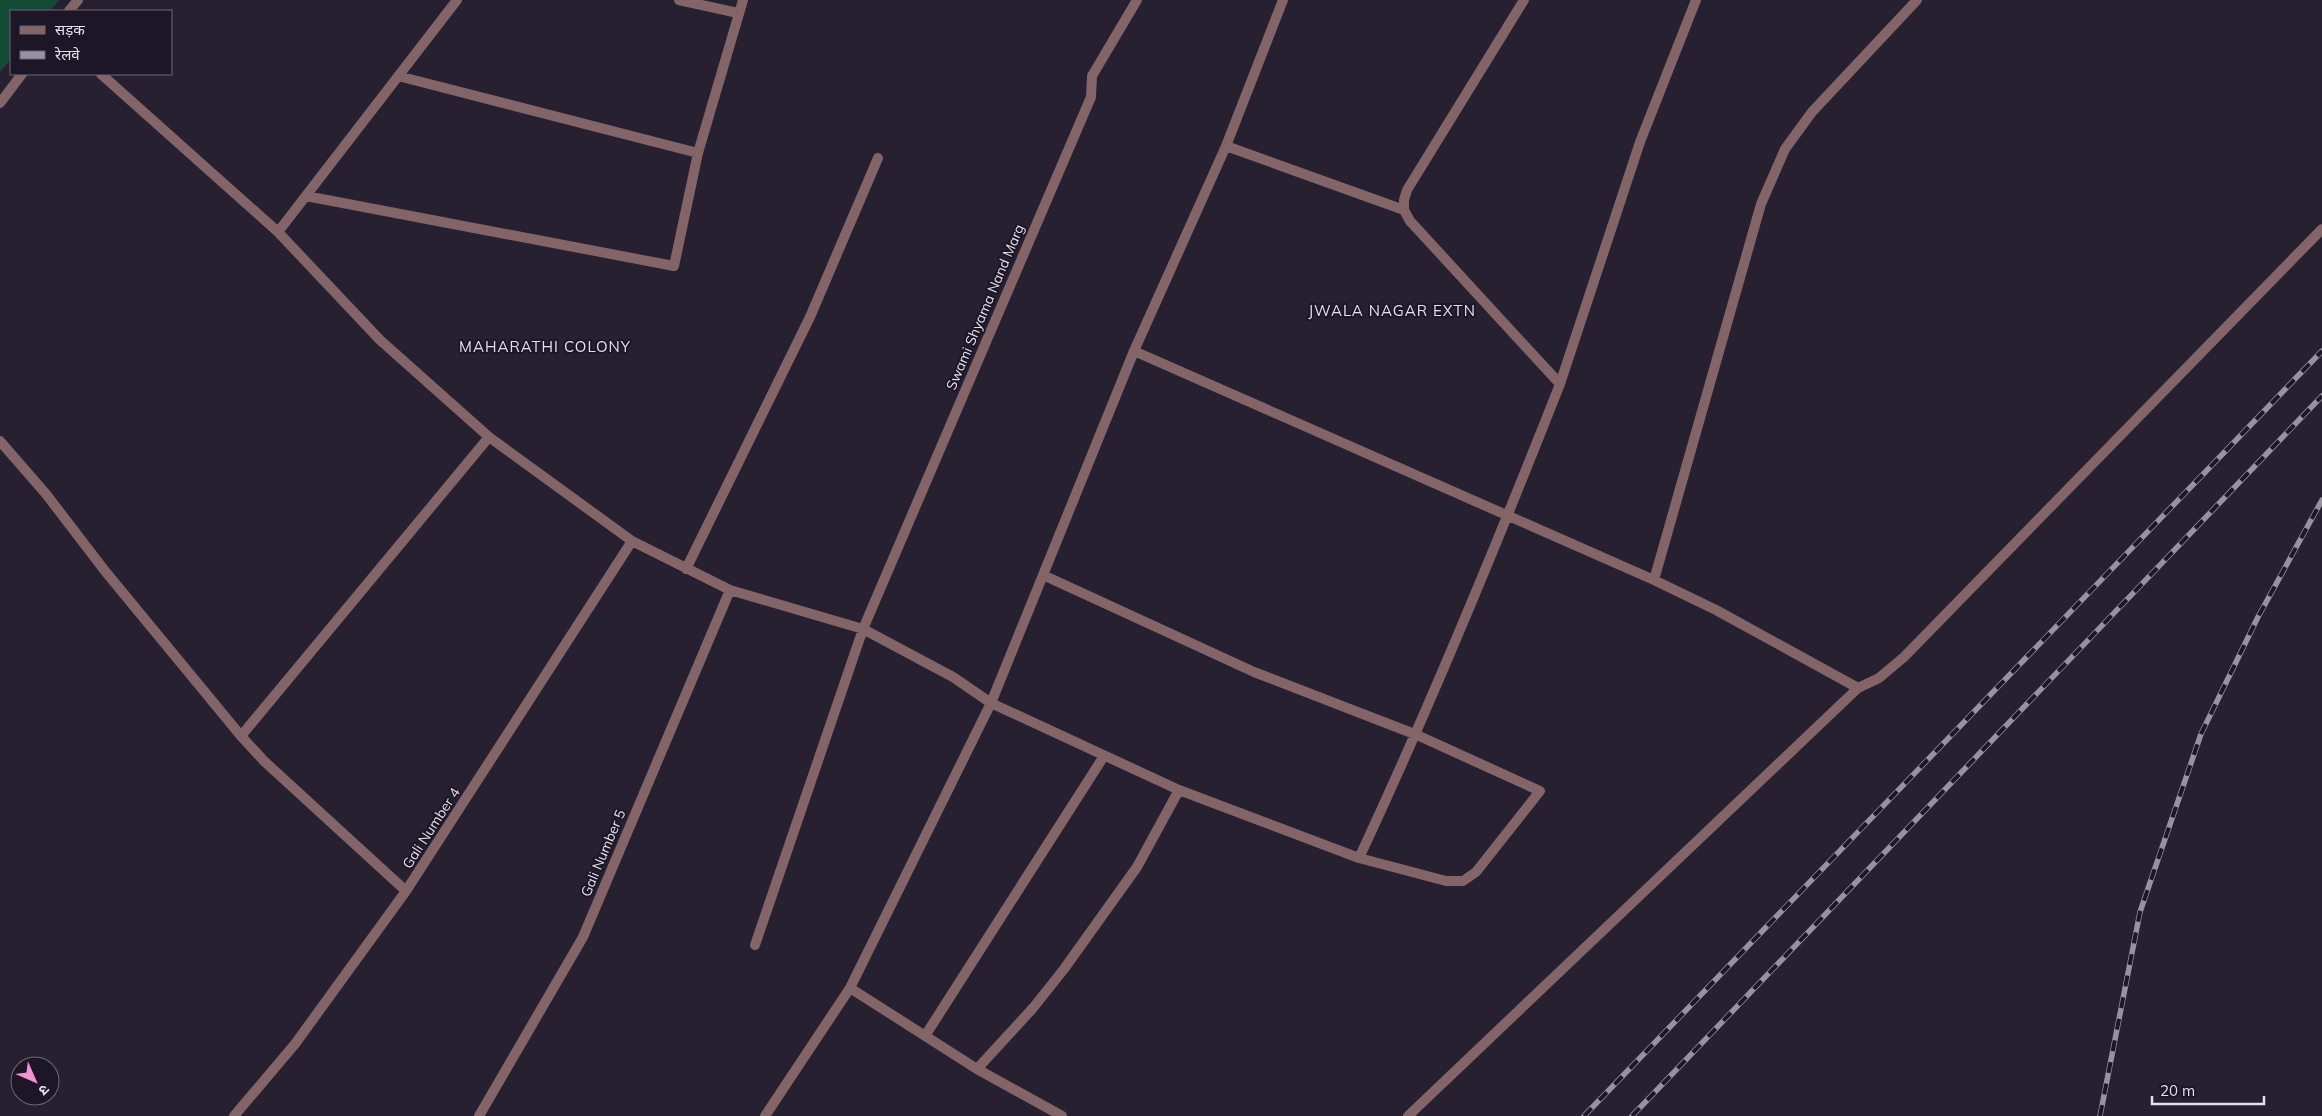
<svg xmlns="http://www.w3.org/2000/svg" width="2322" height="1116" font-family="Mulish,'Noto Sans Devanagari',sans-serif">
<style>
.green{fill:#144b37}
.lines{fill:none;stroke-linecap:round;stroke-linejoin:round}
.street{stroke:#836567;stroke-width:10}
.rail-casing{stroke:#97929f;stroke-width:5.5}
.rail{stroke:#1d1626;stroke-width:4;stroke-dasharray:11;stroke-linecap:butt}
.labels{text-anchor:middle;stroke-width:4;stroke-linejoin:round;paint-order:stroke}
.street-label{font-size:14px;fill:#e4e0eb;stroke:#1d1626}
.neighbourhood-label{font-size:15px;letter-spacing:1px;fill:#e4e0eb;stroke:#1d1626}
</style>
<rect width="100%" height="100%" fill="#262030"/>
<path class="green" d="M0 0H59L50 11H11V59L0 72Z"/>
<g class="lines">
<path class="street" d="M679 0 738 13
M69 11 78 0
M101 74 278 232 380 340 489 437 632 541 730 590 863 629 953 677 991 703 1179 790 1359 858C1432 702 1497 544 1560 384L1410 221 1404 210V200L1407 190 1524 0
M398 76 698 153
M0 103 22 74
M1226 146 1404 210
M306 196 674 266 698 153 743 0
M278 232 457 0
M1134 351 1654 580 1716 610 1858 688
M1560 384 1640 142 1696 0
M0 441 46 494 105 571 241 736 264 761 406 891
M686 569 810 317 878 158
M1043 575 1254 672 1417 735 1540 791 1476 872 1463 881H1446L1359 858
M1654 580 1761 204 1785 149 1812 112 1917 0
M241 736 489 437
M755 945 863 629 1091 97 1092 76 1137 0
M850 988 977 1069 1033 1008 1064 969 1137 867 1179 790
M925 1036 1104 756
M977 1069 1062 1116
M234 1116 295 1044 406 891 632 541
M479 1116 583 937 730 590
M765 1116 850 988 991 703 1134 351 1226 146 1283 0
M1408 1116 1858 688 1879 678 1904 657 2322 229"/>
<g class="rail-casing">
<path id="rail" d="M1584 1116 2322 351
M1632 1116 2322 396
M2100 1116 2140 912 2201 734 2258 617 2322 500"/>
</g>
<use href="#rail" class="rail"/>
</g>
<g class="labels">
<g class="street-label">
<text transform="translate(985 307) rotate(-67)" y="5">Swami Shyama Nand Marg</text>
<text transform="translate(431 828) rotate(-57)" y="5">Gali Number 4</text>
<text transform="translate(603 853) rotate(-67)" y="5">Gali Number 5</text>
</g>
<g class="neighbourhood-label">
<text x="1392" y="316">JWALA NAGAR EXTN</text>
<text x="545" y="352">MAHARATHI COLONY</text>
</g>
</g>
<rect x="10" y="10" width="162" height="65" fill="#1d1626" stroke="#6d6775"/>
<rect x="20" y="26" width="25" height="8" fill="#836567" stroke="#6d6775"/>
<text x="55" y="35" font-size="15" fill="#e4e0eb">सड़क</text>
<rect x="20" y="51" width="25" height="8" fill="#97929f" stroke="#6d6775"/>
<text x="55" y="60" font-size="15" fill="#e4e0eb">रेलवे</text>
<g transform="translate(35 1081) rotate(135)"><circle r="24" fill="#1d1626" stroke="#6d6775"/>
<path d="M0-4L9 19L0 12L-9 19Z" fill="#f491d3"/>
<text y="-8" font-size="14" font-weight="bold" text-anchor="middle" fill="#e4e0eb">उ</text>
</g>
<path d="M2152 1096v8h112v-8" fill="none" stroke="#e4e0eb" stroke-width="2.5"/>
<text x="2160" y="1096" font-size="15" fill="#e4e0eb" stroke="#1d1626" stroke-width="4" paint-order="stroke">20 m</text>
</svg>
